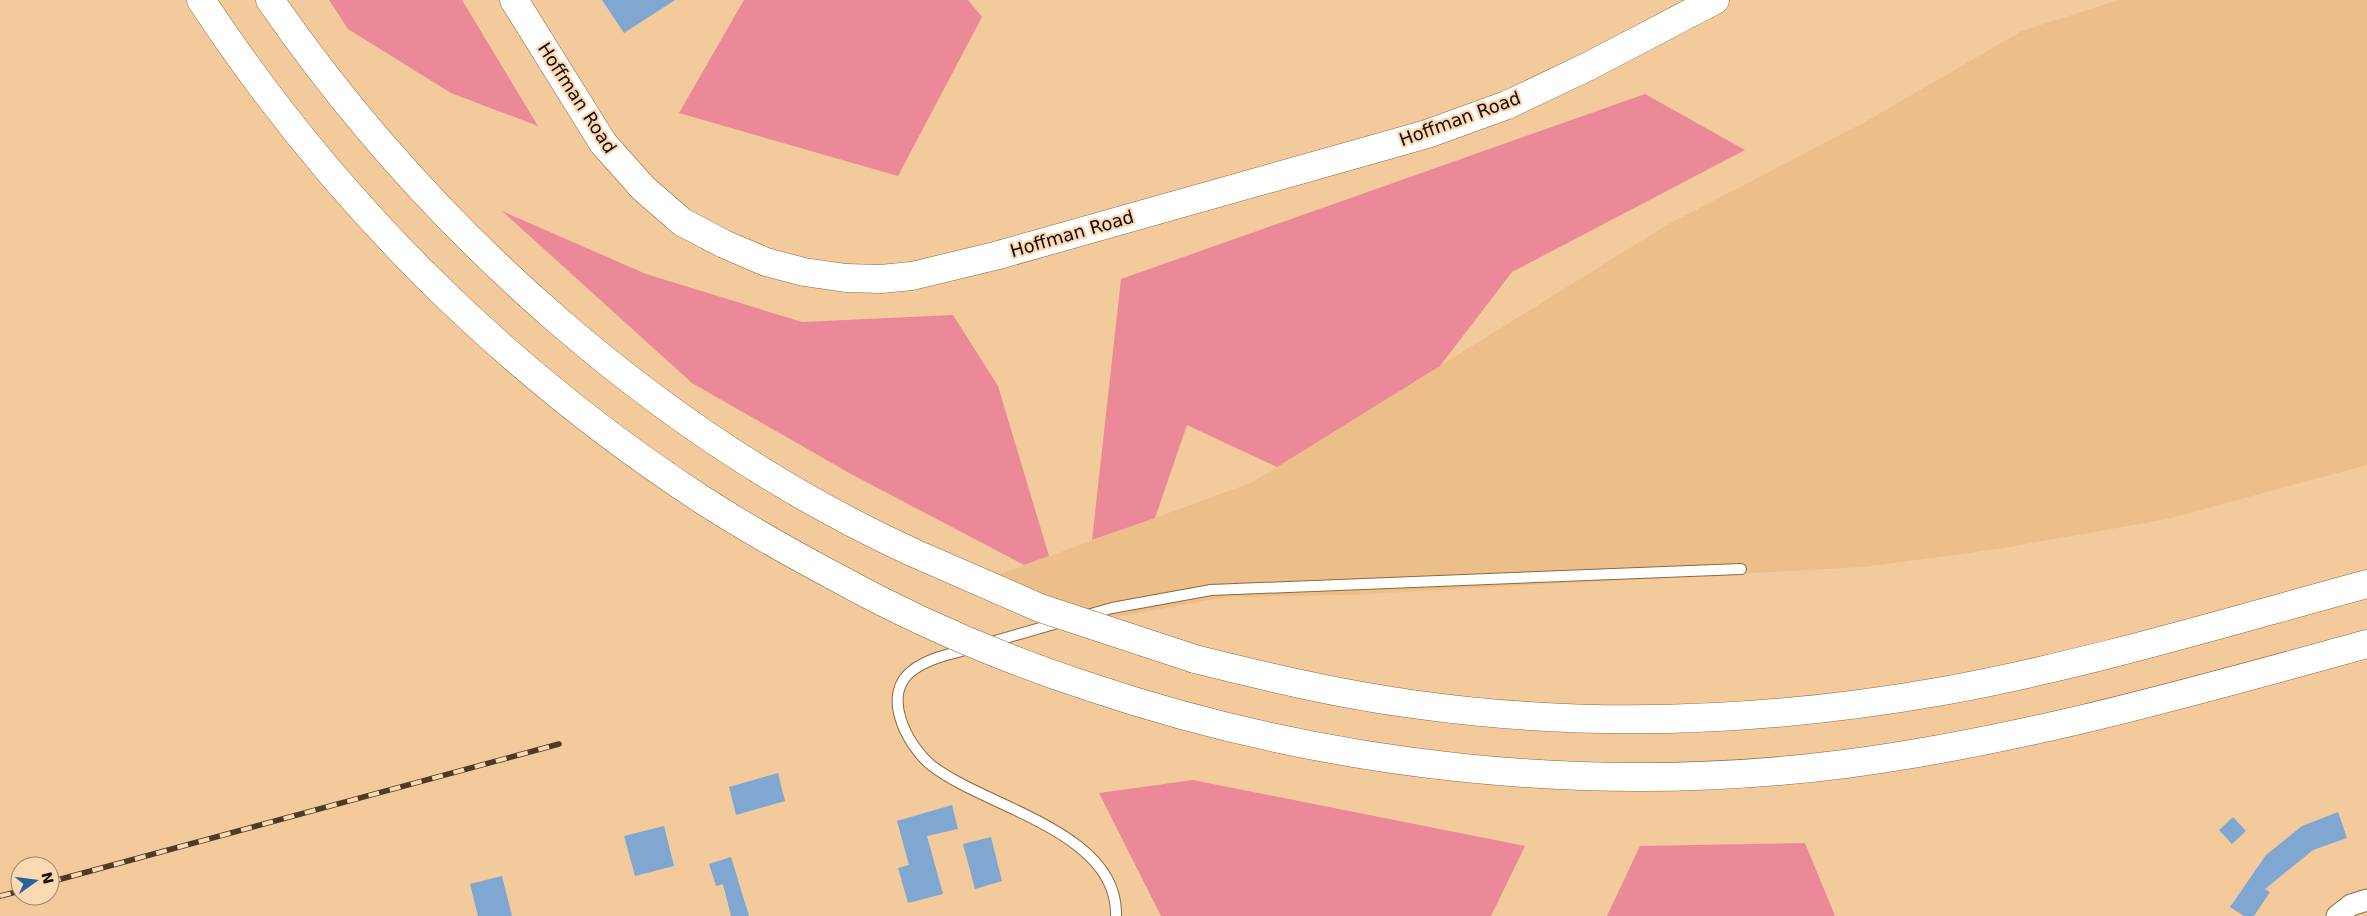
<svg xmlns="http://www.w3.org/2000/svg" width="2367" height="916" font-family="'DejaVu Sans',sans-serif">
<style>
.built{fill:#ecbe89}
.green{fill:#eb8999}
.building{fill:#7fa7d2}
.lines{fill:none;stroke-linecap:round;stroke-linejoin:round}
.lane-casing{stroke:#8d683c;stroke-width:12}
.street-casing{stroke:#8d683c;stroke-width:23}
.secondary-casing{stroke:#8d683c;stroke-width:29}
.highway-casing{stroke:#8d683c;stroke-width:29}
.lane{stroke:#fff;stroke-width:10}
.street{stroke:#fff;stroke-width:21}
.secondary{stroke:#fff;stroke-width:28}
.highway{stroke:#fff;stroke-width:28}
.rail-casing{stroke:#4f3a28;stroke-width:5.5}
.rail{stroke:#fad9b3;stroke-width:4;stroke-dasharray:11;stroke-linecap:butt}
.highway-bridge-casing{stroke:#8d683c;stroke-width:29;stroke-linecap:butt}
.highway-bridge{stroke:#fff;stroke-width:28}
.labels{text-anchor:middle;stroke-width:4.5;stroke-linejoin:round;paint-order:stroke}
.street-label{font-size:18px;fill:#150800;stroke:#fad9b3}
</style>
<rect width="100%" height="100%" fill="#f3ca9b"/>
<path class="built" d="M2119 0H2367V465L2167 519 1998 549 1864 567 1347 595 1226 597 1084 623 978 582 1251 483 1667 225 1865 122 2022 31Z"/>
<path class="green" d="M329 0H462L538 126 451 93 348 29Z
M744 0H968L982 17 898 176 679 113Z
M1645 94 1745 150 1512 272 1440 366 1277 467 1187 425 1155 518 1092 540 1121 279Z
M502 211 646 274 802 322 953 315 998 386 1049 556 1024 565 851 474 692 383Z
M1193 780 1525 846 1491 916H1161L1099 793Z
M1805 843 1835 916H1607L1640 846Z"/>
<path class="building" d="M602 0H675L624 33Z
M778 773 785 801 736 815 729 787Z
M952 805 958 829 927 836 943 894 908 903 898 868 909 865 897 821Z
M2338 812 2347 838 2313 850 2265 889 2270 892 2254 916H2244L2230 907 2266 855 2302 826Z
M2233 817 2246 831 2232 844 2219 830Z
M664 826 674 866 635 876 624 836Z
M991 837 1002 881 975 889 963 844Z
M731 857 749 916H731L723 884 716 886 709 864Z
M502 876 512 916H478L470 884Z"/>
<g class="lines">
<g class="lane-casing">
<path id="lane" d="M1084 616 1112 608 1211 590 1741 569
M988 643 1061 622
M969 649C950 654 929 658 913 670 880 694 907 745 931 765 983 807 1119 831 1116 916"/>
</g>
<g class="street-casing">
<path id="street" d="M2337 916 2351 905 2367 900"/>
</g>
<g class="secondary-casing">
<path id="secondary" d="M514 0 603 143 643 188 682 222 724 244 766 262 804 272 846 278 881 279 912 276 995 256 1427 134 1507 105 1589 66 1715 0"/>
</g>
<g class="highway-casing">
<path id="highway" d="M201 0C332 199 501 368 701 499 743 526 787 551 832 575
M270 0C429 230 659 436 914 553
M1195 659C1267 677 1338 694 1412 704 1588 729 1768 722 1943 691 2086 665 2227 622 2367 584
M1090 687C1331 768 1593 796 1845 764 2022 741 2195 691 2367 644"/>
</g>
<use href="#lane" class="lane"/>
<use href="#street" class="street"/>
<use href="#secondary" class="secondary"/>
<use href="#highway" class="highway"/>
<g class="rail-casing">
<path id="rail" d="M50 882 559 744
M0 896 20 891"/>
</g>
<use href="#rail" class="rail"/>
<g class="highway-bridge-casing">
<path id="highway-bridge" d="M914 553 1040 608 1195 659
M832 575C913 620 1001 658 1090 687"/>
</g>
<use href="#highway-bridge" class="highway-bridge"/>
</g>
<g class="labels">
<g class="street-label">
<text transform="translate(577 98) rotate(57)" y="6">Hoffman Road</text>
<text transform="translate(1460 119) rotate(-20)" y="6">Hoffman Road</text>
<text transform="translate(1072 234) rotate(-16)" y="6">Hoffman Road</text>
</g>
</g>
<g transform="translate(35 881) rotate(76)"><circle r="24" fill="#fad9b3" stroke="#9e856b"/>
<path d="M0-4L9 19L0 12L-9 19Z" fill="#2a639b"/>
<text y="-8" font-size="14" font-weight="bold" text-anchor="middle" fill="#150800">N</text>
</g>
</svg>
